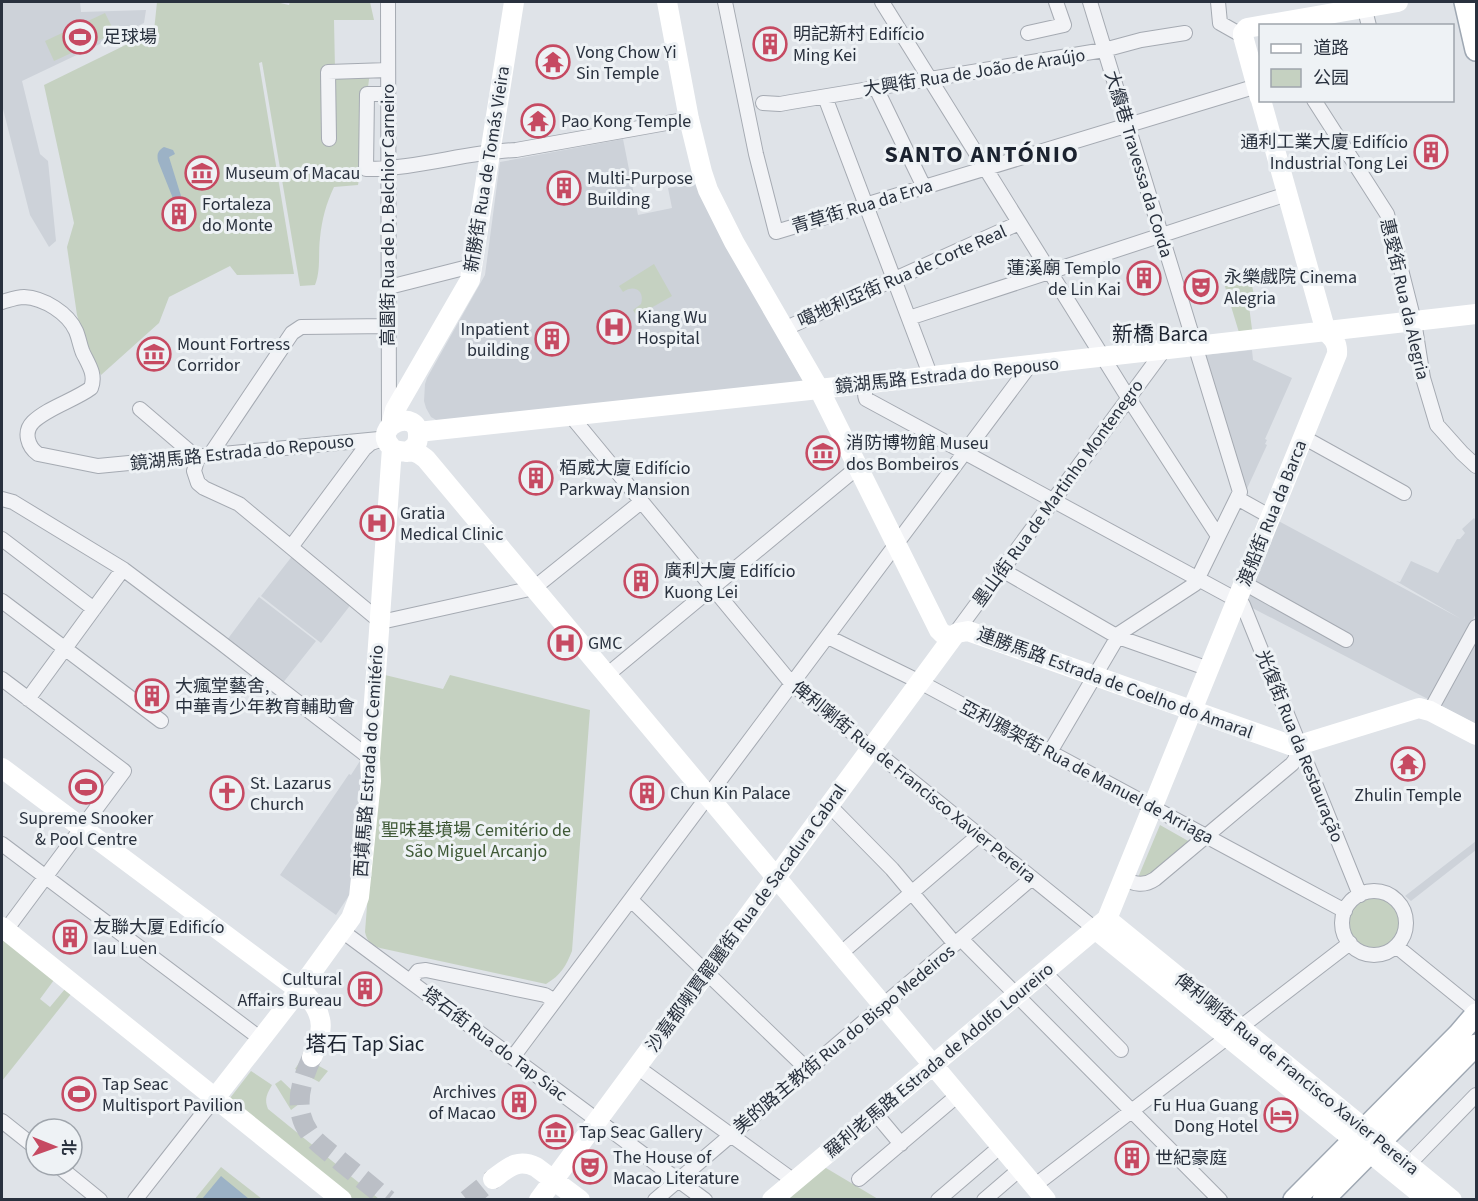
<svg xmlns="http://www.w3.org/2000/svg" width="1478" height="1201" font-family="'Source Sans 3','Noto Sans SC',sans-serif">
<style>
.built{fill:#cdd2d9}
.green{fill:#c5d1c1}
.water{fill:#9cb2c6}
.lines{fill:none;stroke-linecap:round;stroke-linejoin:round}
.secondary-tunnel{stroke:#bbbfc6;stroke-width:20;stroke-dasharray:20 10;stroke-linecap:butt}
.street-casing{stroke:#a5aab2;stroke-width:16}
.primary-casing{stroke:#9fa8b3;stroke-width:24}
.street{stroke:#f2f3f6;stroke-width:14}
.secondary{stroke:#fff;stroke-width:20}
.primary{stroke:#fff;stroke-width:21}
.labels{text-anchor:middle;stroke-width:6;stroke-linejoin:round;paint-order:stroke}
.poi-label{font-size:18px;fill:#29313e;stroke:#eef2f5;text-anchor:start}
.street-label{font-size:18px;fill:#29313e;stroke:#eef2f5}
.park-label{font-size:18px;fill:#3f5937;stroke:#eef2f5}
.quarter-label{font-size:21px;fill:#1b222f;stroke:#eef2f5}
.district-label{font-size:24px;font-weight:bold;letter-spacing:1.5px;fill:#1b222f;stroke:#eef2f5}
</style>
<rect width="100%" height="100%" fill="#dfe3e8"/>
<path class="built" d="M2 2H80L81 12 146 10 144 23 22 81 40 154 48 161 56 241 49 247 30 215 2 105Z
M623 139 638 215 672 208 668 188 700 183 710 214 806 387 438 421 431 417 426 408 424 401 425 384 427 378 485 275 500 162Z
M1252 350 1253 360 1292 378 1265 439 1267 440 1265 444 1267 445 1245 493 1204 355Z
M1271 517 1461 619 1396 581 1400 582 1411 561 1438 573 1457 539H1460L1465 533 1462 529 1474 518 1476 521V613L1471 624 1472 625 1476 617V724L1237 600Z
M293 555 352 603 321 643 261 596Z
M259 597 316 641 282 684 227 640Z
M360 761 367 766 356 885 336 915 280 875 349 774 351 775Z
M1476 841V850L1411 901 1405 896Z"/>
<path class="green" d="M157 2H276L289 5 290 2H370L374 20H334L335 70 370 72 368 87 362 106 359 136 361 166 358 185 334 187C326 204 322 219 320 238 318 254 321 270 315 285L300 286 262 62 259 63 294 274 237 275 230 266 169 297 159 323 101 375 86 344 77 315 67 247 74 223 44 85 154 31Z
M105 13 115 33 54 61 45 41Z
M654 264 672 296 637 316 633 310 641 304C645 290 634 284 623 292L619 286Z
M1249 272 1254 295 1249 306 1253 337 1241 339 1223 280Z
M385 675 443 689 450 675 590 710 572 951C566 966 561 975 546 984L380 948C371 945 367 941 365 932Z
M1160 825 1190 842 1152 875 1137 880Z
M1348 923a27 27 0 1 1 54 0a27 27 0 1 1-54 0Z
M2 939 54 980 40 999 50 1007 65 989 71 994 2 1081Z
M303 1057 328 1071 319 1082 295 1069Z
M251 1071 272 1085C267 1094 264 1099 268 1109L379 1199H348L227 1102Z
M281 1080 303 1101 291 1110 275 1084Z
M821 1165 878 1199 780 1200Z
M221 1167 262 1199 194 1200Z"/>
<path class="water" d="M164 147 173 150 175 154 169 157 186 212 191 211 190 219 187 221 182 219 180 216 158 161C157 155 157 151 164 147Z
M221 1176 249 1199H202Z"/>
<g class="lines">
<path class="secondary-tunnel" d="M312 1057C299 1086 291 1114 315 1140 323 1148 332 1154 340 1161 356 1174 372 1187 388 1200
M467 1200 493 1179"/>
<g class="street-casing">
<path id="street" d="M388 2 389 420
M725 2 756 154 776 232 1257 86
M882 2 1124 391 1218 536
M1090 2 1240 492 1237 498
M1218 2 1220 23 1243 36
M1363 2 1369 26
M1028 33 1064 25 1056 2
M876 88 924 187
M388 94H367L366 169C417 169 466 152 516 150L689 119
M825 97 931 377
M1314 100 1387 214 1414 321 1423 378 1437 425 1462 453 1476 466
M763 103 780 104 791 102 1104 50 1141 40 1185 33
M329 139 328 72 388 70
M389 287 472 266
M2 302C9 300 17 297 24 297 44 298 68 313 76 331 79 338 80 346 83 353 89 365 96 375 91 388 75 400 47 408 33 422 23 432 28 447 38 454L98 466 379 439H387
M909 318 1287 194
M784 329 1019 223
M871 383C865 387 864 393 866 399L1237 600 1243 605 1360 895
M140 409 195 456
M571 416 792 684 1095 929
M1303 437 1404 493
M210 455 292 333 301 327 389 326
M201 456 197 460 194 471 198 483 204 488 239 504 381 622 534 588 641 502
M2 499 13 502 123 569 220 642 370 758
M2 539 94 609
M291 547 364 449 371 443 377 441
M1002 570 1118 637 1209 669
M1244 583 1346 640
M2 601 161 721
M954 635 1164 350
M828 637 920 682 1345 911
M607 675 858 467
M2 679 124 771 6 930
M28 699 123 569
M1430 711 1476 627
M1050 752 1120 633 1195 584 1237 498 1271 517
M829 805 892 869 955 944
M2 844 261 1039
M1124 878C1134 885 1145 886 1155 879L1292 764 1295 760 1299 745
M1342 923a32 32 0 1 1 64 0a32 32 0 1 1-64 0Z
M631 900 808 1070
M342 931 705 1200
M961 939 1220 1200
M1396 946 1476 1011
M840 954 979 835
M1044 972 1121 1050
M410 981 418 971 426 970 545 995 555 1001
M513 1057 1030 365
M637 1067 794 1181
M875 1113 901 1144
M2 1121 36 1148
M1409 1164 1476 1095
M57 1165 100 1200
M859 1179 958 1095
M1034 1186 1350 943
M135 1200 215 1098
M655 1200 1032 878
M938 1200 1001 1146
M984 1200 1020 1169"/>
</g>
<g class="primary-casing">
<path id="primary" d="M1465 2 1476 50
M1294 1200 1458 1035 1476 1014
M1323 1200 1476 1045"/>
</g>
<use href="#street" class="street"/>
<path class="secondary" d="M667 2 689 119 702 172 708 190 734 242 819 389 939 630 943 634 953 637 957 633 968 631 1290 745H1299L1419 708 1430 711 1476 735
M1260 98 1243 36V33L1247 28 1398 2
M391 425 395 410 470 280 514 2
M418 432 819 389 1476 314
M406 452C413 449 418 445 418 437 420 406 370 425 391 447 398 454 405 450 414 452 419 453 422 456 426 459L1046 1200
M2 768 307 996C326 1016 323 1034 312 1057
M1107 919 1452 1200
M2 927 342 1200
M1095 929 1428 1200
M215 1098 299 990 351 918 359 897 371 781 370 758 392 448
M493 1179C508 1168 517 1158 536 1167L580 1200
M539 1200 953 637
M772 1200 1107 919 1337 354C1338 343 1333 338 1326 332L1261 100"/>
<use href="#primary" class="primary"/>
</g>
<defs>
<g id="stadium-ring" transform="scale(1.725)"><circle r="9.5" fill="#eef2f5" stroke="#c64a62" stroke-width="1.5"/><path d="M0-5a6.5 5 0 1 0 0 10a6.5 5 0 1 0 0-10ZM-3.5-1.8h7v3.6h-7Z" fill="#c64a62"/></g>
<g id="building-ring" transform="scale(1.725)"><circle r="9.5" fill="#eef2f5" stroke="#c64a62" stroke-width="1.5"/><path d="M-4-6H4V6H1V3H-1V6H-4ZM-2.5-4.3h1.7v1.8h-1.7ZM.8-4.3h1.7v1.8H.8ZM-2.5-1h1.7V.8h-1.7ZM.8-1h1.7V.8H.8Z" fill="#c64a62"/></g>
<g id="temple-ring" transform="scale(1.725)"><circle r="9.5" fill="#eef2f5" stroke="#c64a62" stroke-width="1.5"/><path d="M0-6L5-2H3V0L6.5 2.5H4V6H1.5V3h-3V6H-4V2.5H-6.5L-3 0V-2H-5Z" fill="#c64a62"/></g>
<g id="museum-ring" transform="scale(1.725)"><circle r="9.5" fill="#eef2f5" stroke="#c64a62" stroke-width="1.5"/><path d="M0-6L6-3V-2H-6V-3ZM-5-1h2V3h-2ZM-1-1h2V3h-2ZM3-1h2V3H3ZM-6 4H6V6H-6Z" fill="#c64a62"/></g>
<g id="theatre-ring" transform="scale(1.725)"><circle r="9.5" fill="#eef2f5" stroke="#c64a62" stroke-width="1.5"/><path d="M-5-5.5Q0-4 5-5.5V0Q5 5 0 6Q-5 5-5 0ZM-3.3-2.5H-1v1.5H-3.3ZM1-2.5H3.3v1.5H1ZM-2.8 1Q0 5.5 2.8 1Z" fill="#c64a62"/></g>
<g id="hospital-ring" transform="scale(1.725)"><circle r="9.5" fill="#eef2f5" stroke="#c64a62" stroke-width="1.5"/><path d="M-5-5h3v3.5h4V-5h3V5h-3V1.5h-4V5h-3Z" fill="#c64a62"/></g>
<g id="church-ring" transform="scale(1.725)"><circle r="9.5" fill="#eef2f5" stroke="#c64a62" stroke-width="1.5"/><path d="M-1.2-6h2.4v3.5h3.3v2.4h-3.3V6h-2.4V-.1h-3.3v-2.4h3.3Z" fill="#c64a62"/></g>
<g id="hotel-ring" transform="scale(1.725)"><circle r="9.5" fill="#eef2f5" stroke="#c64a62" stroke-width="1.5"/><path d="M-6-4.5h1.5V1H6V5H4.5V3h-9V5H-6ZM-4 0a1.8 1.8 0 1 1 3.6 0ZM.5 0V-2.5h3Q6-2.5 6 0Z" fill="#c64a62"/></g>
</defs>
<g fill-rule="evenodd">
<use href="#stadium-ring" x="80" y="37"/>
<use href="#building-ring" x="770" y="44"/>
<use href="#temple-ring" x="553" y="62"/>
<use href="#temple-ring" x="538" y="121"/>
<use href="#building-ring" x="1431" y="152"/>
<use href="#museum-ring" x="202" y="173"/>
<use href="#building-ring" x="564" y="188"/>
<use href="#building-ring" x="179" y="214"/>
<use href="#building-ring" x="1144" y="278"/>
<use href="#theatre-ring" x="1201" y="287"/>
<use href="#hospital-ring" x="614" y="327"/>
<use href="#building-ring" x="552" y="339"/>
<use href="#museum-ring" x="154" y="354"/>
<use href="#museum-ring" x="823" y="453"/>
<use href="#building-ring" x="536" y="478"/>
<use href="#hospital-ring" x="377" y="523"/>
<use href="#building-ring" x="641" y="581"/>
<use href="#hospital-ring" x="565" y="643"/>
<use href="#building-ring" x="152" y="696"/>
<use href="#temple-ring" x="1408" y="764"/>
<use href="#stadium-ring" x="86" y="787"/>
<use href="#church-ring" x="227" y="793"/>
<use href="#building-ring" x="647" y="793"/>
<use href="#building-ring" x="70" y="937"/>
<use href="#building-ring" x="365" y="989"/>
<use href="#stadium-ring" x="79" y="1094"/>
<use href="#building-ring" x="519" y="1102"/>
<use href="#hotel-ring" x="1281" y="1115"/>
<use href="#museum-ring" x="556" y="1132"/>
<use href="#building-ring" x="1132" y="1158"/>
<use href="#theatre-ring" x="590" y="1167"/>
</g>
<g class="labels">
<g class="poi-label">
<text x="793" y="40">明記新村 Edifício<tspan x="793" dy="21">Ming Kei</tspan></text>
<text x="103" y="43">足球場</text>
<text x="576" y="58">Vong Chow Yi<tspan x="576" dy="21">Sin Temple</tspan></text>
<text x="561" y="127">Pao Kong Temple</text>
<text x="1408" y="148" text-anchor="end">通利工業大廈 Edifício<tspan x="1408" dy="21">Industrial Tong Lei</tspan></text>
<text x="225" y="179">Museum of Macau</text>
<text x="587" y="184">Multi-Purpose<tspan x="587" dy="21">Building</tspan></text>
<text x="202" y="210">Fortaleza<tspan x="202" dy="21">do Monte</tspan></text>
<text x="1121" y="274" text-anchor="end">蓮溪廟 Templo<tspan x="1121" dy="21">de Lin Kai</tspan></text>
<text x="1224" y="283">永樂戲院 Cinema<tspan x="1224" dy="21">Alegria</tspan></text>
<text x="637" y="323">Kiang Wu<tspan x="637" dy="21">Hospital</tspan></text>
<text x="529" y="335" text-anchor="end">Inpatient<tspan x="529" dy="21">building</tspan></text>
<text x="177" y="350">Mount Fortress<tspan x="177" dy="21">Corridor</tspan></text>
<text x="846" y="449">消防博物館 Museu<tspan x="846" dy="21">dos Bombeiros</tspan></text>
<text x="559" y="474">栢威大廈 Edifício<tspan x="559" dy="21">Parkway Mansion</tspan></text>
<text x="400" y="519">Gratia<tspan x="400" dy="21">Medical Clinic</tspan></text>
<text x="664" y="577">廣利大廈 Edifício<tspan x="664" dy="21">Kuong Lei</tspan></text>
<text x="588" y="649">GMC</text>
<text x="175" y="692">大瘋堂藝舍,<tspan x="175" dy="21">中華青少年教育輔助會</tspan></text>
<text x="250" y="789">St. Lazarus<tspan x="250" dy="21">Church</tspan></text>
<text x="670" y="799">Chun Kin Palace</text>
<text x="1408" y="801" text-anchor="middle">Zhulin Temple</text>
<text x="86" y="824" text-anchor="middle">Supreme Snooker<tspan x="86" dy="21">&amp; Pool Centre</tspan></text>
<text x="93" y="933">友聯大厦 Edificío<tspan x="93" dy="21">Iau Luen</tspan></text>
<text x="342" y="985" text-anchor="end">Cultural<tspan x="342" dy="21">Affairs Bureau</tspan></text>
<text x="102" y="1090">Tap Seac<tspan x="102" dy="21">Multisport Pavilion</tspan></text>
<text x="496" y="1098" text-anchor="end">Archives<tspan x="496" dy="21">of Macao</tspan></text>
<text x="1258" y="1111" text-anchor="end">Fu Hua Guang<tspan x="1258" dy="21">Dong Hotel</tspan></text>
<text x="579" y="1138">Tap Seac Gallery</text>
<text x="613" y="1163">The House of<tspan x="613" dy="21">Macao Literature</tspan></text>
<text x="1155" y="1164">世紀豪庭</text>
</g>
<g class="street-label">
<text transform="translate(974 72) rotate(-9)" y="6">大興街 Rua de João de Araújo</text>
<text transform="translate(1139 164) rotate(73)" y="6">大纜巷 Travessa da Corda</text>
<text transform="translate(487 169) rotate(-81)" y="6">新勝街 Rua de Tomás Vieira</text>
<text transform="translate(862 206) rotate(-17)" y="6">青草街 Rua da Erva</text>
<text transform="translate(388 215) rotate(-90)" y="6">高園街 Rua de D. Belchior Carneiro</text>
<text transform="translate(902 276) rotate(-24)" y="6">噶地利亞街 Rua de Corte Real</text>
<text transform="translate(1405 299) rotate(77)" y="6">惠愛街 Rua da Alegria</text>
<text transform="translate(947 375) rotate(-6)" y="6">鏡湖馬路 Estrada do Repouso</text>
<text transform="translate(242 452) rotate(-6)" y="6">鏡湖馬路 Estrada do Repouso</text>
<text transform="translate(1058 493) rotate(-54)" y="6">墨山街 Rua de Martinho Montenegro</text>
<text transform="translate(1272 513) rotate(-68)" y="6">渡船街 Rua da Barca</text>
<text transform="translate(1115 683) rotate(20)" y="6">連勝馬路 Estrada de Coelho do Amaral</text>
<text transform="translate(1300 746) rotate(68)" y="6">光復街 Rua da Restauração</text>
<text transform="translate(369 761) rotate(-86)" y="6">西墳馬路 Estrada do Cemitério</text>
<text transform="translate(1087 772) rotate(28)" y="6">亞利鴉架街 Rua de Manuel de Arriaga</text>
<text transform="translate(914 782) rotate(39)" y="6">俾利喇街 Rua de Francisco Xavier Pereira</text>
<text transform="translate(746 918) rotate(-54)" y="6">沙嘉都喇賈罷麗街 Rua de Sacadura Cabral</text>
<text transform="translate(844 1039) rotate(-40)" y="6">美的路主教街 Rua do Bispo Medeiros</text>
<text transform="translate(495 1044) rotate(37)" y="6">塔石街 Rua do Tap Siac</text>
<text transform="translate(939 1060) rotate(-40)" y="6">羅利老馬路 Estrada de Adolfo Loureiro</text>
<text transform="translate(1297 1074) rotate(39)" y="6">俾利喇街 Rua de Francisco Xavier Pereira</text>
</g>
<g class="park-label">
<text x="476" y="836">聖味基墳場 Cemitério de<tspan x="476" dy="21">São Miguel Arcanjo</tspan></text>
</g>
<g class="quarter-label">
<text x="1160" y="341">新橋 Barca</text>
<text x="365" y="1051">塔石 Tap Siac</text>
</g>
<g class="district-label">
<text x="982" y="162">SANTO ANTÓNIO</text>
</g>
</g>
<rect width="1478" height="1201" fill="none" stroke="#29313e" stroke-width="6"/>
<rect x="1259" y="24" width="195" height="78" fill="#eef2f5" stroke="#9fa5ac" stroke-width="1.5"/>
<rect x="1271" y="44" width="30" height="9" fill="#ffffff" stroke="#9fa5ac" stroke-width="1.5"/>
<text x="1313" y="54" font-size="18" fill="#29313e">道路</text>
<rect x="1271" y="69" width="30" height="18" fill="#c5d1c1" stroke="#9fa5ac" stroke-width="1.5"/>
<text x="1313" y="84" font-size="18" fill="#29313e">公园</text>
<g transform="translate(54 1147) rotate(91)"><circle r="28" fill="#eef2f5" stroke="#9fa5ac" stroke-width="1.5"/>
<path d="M0-4.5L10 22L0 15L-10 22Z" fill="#c64a62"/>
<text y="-9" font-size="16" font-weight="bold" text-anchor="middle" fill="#29313e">北</text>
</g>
</svg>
